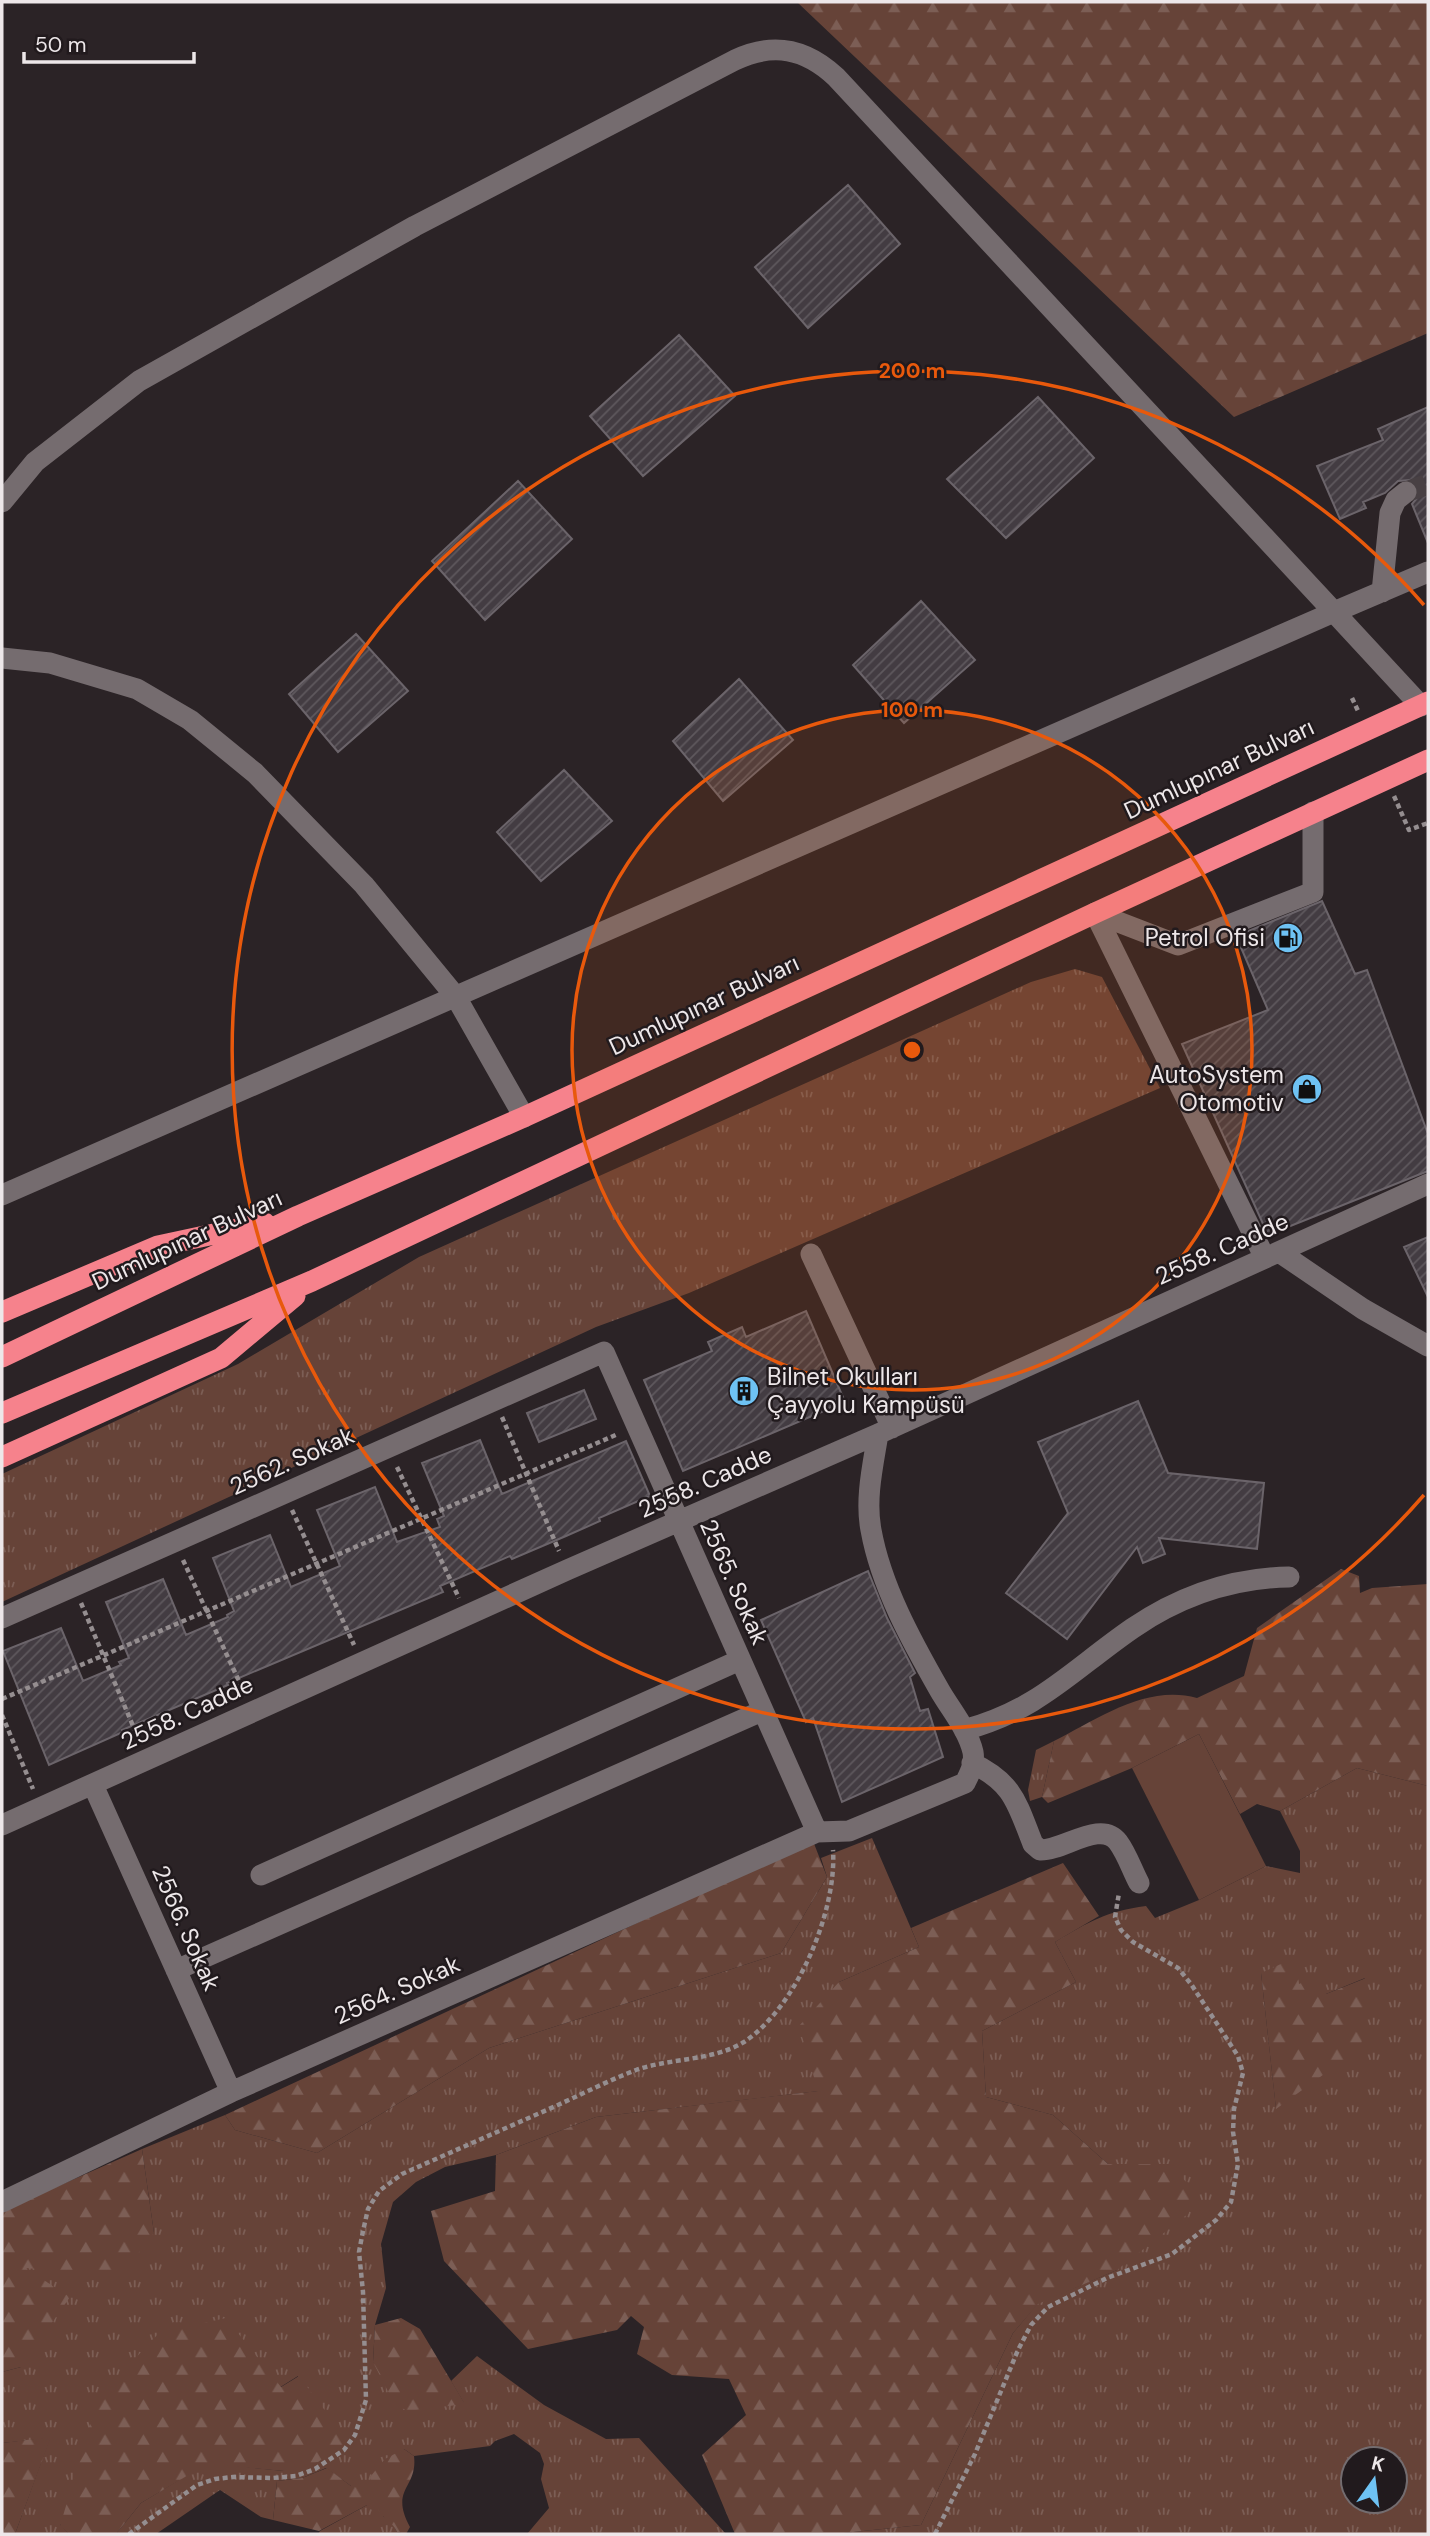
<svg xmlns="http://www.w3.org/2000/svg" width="1430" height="2536" font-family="'DM Sans',sans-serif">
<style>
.grass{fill:url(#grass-tufts);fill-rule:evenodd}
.forest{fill:url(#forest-firs)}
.garden{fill:#664338}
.building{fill:url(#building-hatch);stroke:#6b646a;stroke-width:2}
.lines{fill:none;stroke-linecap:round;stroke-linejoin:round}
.minor-tunnel{stroke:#484043;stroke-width:21;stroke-dasharray:21 10;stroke-linecap:butt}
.path{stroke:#958e90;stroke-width:4.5;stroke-dasharray:5 3.5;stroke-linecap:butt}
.minor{stroke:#756c6f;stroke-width:21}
.highway{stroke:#f6828c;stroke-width:21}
.ring{fill:none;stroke:#e8590c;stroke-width:3.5}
.labels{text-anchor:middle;stroke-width:5;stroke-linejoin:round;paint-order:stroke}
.street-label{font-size:24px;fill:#ede7e9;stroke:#211a1d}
.poi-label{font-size:24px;fill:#ede7e9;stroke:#211a1d;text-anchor:end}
.centre{fill:#e8590c;stroke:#211a1d;stroke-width:3.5}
.ring-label{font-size:21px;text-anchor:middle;font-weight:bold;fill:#e8590c;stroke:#211a1d;stroke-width:5;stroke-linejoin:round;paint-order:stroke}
</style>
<defs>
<pattern id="grass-tufts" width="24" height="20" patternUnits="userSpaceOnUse" patternTransform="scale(1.75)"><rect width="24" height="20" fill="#664338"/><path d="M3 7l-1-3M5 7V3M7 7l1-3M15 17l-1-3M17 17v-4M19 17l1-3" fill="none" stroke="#7c5e55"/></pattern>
<pattern id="forest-firs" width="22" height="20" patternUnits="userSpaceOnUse" patternTransform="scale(1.75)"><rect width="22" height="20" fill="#664338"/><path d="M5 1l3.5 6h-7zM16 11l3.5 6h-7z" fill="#7c5e55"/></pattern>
<pattern id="building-hatch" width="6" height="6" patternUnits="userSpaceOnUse" patternTransform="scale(1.75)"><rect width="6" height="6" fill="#433c42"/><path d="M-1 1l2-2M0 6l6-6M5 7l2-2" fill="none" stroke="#5e585d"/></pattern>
</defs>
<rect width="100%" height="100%" fill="#2b2326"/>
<path class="grass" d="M1075 969 1102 977 1160 1088 689 1293 596 1327 2 1602V1474L238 1364 419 1257 1031 982Z
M1054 1741 1042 1797 1030 1801 1028 1790 1036 1750Z
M1357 1768 1428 1786V2534H834L921 2525 1013 2333 1038 2303 1117 2270 1169 2164H1108L1053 2115 986 2097 982 2031 1076 1982 1055 1942C1088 1922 1107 1911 1146 1906L1155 1918 1199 1900 1266 1866 1300 1873V1851L1280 1811ZM1261 1973 1326 1994 1365 1978 1276 2108ZM1353 2459H1395V2501H1353Z
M872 1838 919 1947 839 1982 819 2091 596 2117 496 2155 445 2167 416 2182 393 2202 381 2244 386 2288 375 2325 373 2362 464 2403 451 2381 477 2356 544 2405 606 2439 639 2438 726 2534H527L549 2508 541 2479 544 2464 540 2453 514 2434 495 2441 490 2446 414 2456 404 2449 383 2516 392 2522 397 2532 406 2534H318L320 2531 367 2505 351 2486 326 2468 302 2478 277 2481 273 2520 261 2517 220 2490 156 2534H116L141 2503 207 2463 284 2471 298 2376 60 2525 69 2534H15L50 2438 2 2443V2372L21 2367 23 2267 154 2233 142 2149 225 2115 235 2130 317 2153 489 2048 781 1953 827 1877 821 1858Z"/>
<path class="forest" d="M797 2H1428V333L1234 417Z
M1341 1569 1359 1576 1360 1593 1372 1588 1428 1584V1786L1357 1768 1280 1811 1257 1804 1240 1814 1199 1734 1132 1768 1048 1803 1042 1797 1054 1741C1098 1719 1146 1684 1197 1698L1244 1676 1257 1628Z
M813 1841 827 1877 781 1953 489 2048 317 2153 235 2130 225 2115Z
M1063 1863 1099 1916 1055 1942 1076 1982 982 2031 986 2097 1053 2115 1108 2164H1169L1190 2186 1189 2213 1117 2270 1038 2304 1013 2333 921 2525 834 2534H735L702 2455 746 2415 729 2379 672 2375 637 2354 644 2327 631 2316 617 2330 528 2349 444 2261 431 2211 495 2191 496 2155 596 2117 818 2091 799 2026 839 1982 919 1947 911 1928Z
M1296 1957 1299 1984 1323 1973 1326 1994 1366 1978V2026L1360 2048 1276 2109 1261 1973Z
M142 2149 154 2233 121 2276 25 2268 70 2297 21 2367 2 2372V2211Z
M226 2318 281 2387 299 2376 348 2441 318 2462 284 2471 207 2464 141 2503 116 2534H69L60 2526 98 2398 159 2333Z
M401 2318 420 2329 465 2404 408 2411 395 2405 373 2362 375 2325Z
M51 2437 15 2534H2V2443Z
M404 2449 414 2456C418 2489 389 2488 410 2527L406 2534 397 2532C393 2523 388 2522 382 2515 374 2506 373 2489 370 2477L385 2459Z
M327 2468 351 2486 368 2488 367 2505 319 2531 273 2520 277 2481 302 2478Z"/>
<path class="garden" d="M1199 1734 1266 1866 1199 1900 1132 1768Z"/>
<path class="building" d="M848 185 900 244 808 328 755 267Z
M679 335 735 396 643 476 590 416Z
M1038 397 1094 458 1006 538 947 479Z
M1428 407V543L1412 504 1418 497 1419 489 1410 480 1398 481 1385 493 1363 502 1366 508 1340 519 1317 466 1383 440 1378 429Z
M518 481 572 539 485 620 432 561Z
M921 601 975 660 904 723 853 665Z
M356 634 408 691 338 752 289 694Z
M739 679 793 740 723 801 673 741Z
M564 770 612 821 541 881 497 832Z
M1322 901 1355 974 1367 970 1428 1134V1171L1268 1235 1182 1044 1268 1010 1236 936Z
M1428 1237V1297L1404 1247Z
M806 1311 845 1402 683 1471 644 1380 712 1351 708 1342 742 1327 746 1337Z
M584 1390 596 1419 539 1442 527 1413Z
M1138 1401 1168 1473 1264 1483 1257 1549 1159 1538 1165 1554 1143 1563 1137 1547 1067 1639 1006 1593 1068 1513 1038 1442Z
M480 1440 502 1494 626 1441 650 1496 599 1518 600 1521 566 1536 512 1559 510 1556 440 1586 443 1592 227 1683 228 1685 122 1730 123 1732 49 1765 3 1651 61 1628 83 1681 121 1665 119 1662 129 1658 106 1602 163 1579 186 1635 228 1617 227 1615 234 1611 213 1558 270 1535 291 1587 340 1566 317 1510 375 1487 397 1542 440 1527 437 1519 444 1516 422 1463Z
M868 1571 887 1618 915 1673 910 1677 920 1711 928 1709 943 1757 842 1802 813 1718 806 1722 761 1620Z"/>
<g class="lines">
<path class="minor-tunnel" d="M1406 492 1428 484"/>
<path class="path" d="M1352 698 1359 713
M1394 796 1409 830 1428 823
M502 1417 559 1551
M397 1467 459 1598
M292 1510 354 1645
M183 1560 244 1692
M81 1603 139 1740
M2 1699 618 1434
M2 1715 33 1789
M129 2534 197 2485 215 2479 233 2477 272 2478 296 2476 315 2469 344 2450 355 2435 366 2400 363 2292 359 2252 363 2231 368 2209 379 2191 402 2174C454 2151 506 2128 558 2105 584 2093 610 2080 636 2070 670 2058 713 2061 744 2042 797 2007 837 1911 833 1850
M935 2534 975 2454 1018 2350 1031 2325 1048 2307 1107 2278 1172 2254 1216 2220 1231 2202 1238 2164 1233 2132 1234 2109 1243 2073 1238 2056 1191 1984 1178 1968 1133 1942 1121 1930 1115 1917 1119 1893"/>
<path class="minor" d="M2 502 35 462 139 381 415 226 735 60C773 42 805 48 836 77L1334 612 1428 572
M1382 592 1390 513 1396 500 1406 492
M2 658 50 663 137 689 190 720 255 773 364 885 456 997 524 1117
M1095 913 1265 1258
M1095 913 1178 945 1313 892V812
M2 1195 1334 612 1421 706
M1279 1252 1363 1309 1428 1346
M811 1254 892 1428
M2 1618 604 1352 817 1832
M964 1730C1039 1710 1072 1670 1133 1628 1180 1596 1232 1578 1289 1577
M972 1763C1014 1783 1017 1804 1033 1844L1040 1850C1063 1851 1101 1819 1118 1842 1127 1854 1132 1870 1139 1883
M93 1785 231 2092
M2 1825 567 1570 878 1434 1428 1184
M261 1875 740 1660
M176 1970 762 1711
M2 2202 231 2092 817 1832 849 1831 965 1783C970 1773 975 1764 973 1752 968 1730 951 1710 940 1691 912 1642 881 1586 871 1530 865 1499 873 1465 878 1434"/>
<path class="highway" d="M2 1312 158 1246 265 1223
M2 1357 298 1216 524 1117 1428 702
M2 1413 312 1281 1095 913 1428 760
M2 1457 221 1358 295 1296"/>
</g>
<circle cx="912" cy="1050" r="340" fill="#e8590c" fill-opacity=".12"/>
<g class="ring">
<circle cx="912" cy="1050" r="340"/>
<path d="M1424 1495A679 679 0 1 1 1424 605"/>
</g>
<defs>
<g id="fuel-disc" transform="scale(1.575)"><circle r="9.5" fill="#6ec2f3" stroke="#211a1d"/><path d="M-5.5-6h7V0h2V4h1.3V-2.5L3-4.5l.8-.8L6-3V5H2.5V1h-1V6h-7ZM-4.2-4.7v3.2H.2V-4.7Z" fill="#111"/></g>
<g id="shop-disc" transform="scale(1.575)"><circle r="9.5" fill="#6ec2f3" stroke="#211a1d"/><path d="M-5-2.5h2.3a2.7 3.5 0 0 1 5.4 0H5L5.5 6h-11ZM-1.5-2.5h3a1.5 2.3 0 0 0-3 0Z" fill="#111"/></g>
<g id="building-disc" transform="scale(1.575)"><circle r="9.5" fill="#6ec2f3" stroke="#211a1d"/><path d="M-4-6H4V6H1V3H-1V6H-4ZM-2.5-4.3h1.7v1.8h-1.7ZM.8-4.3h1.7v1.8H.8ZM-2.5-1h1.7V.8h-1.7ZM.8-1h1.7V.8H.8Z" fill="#111"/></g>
</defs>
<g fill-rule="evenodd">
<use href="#fuel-disc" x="1288" y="938"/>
<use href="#shop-disc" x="1307" y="1089"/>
<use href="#building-disc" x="744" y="1391"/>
</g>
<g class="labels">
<g class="street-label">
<text transform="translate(1219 769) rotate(-25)" y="8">Dumlupınar Bulvarı</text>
<text transform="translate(704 1005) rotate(-25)" y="8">Dumlupınar Bulvarı</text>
<text transform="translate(187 1240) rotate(-25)" y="8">Dumlupınar Bulvarı</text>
<text transform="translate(1222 1249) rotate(-24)" y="8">2558. Cadde</text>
<text transform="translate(292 1461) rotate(-24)" y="8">2562. Sokak</text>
<text transform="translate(705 1482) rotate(-24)" y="8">2558. Cadde</text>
<text transform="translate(734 1582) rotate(66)" y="8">2565. Sokak</text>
<text transform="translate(187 1713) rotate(-25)" y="8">2558. Cadde</text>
<text transform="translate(186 1928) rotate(66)" y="8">2566. Sokak</text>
<text transform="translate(397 1990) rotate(-24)" y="8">2564. Sokak</text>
</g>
<g class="poi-label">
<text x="1265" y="946">Petrol Ofisi</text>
<text x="1284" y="1083">AutoSystem<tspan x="1284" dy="28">Otomotiv</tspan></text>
<text x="767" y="1385" text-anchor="start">Bilnet Okulları<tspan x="767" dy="28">Çayyolu Kampüsü</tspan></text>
</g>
</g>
<circle cx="912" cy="1050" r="10" class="centre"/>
<g class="ring-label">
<text x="912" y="378">200 m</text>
<text x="912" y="717">100 m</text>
</g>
<rect width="1430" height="2536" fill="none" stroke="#ede7e9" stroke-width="7"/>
<g transform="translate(1374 2480) rotate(14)"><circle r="33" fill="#211a1d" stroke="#736c6f" stroke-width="2"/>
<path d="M0-5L12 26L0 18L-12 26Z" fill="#6ec2f3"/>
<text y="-10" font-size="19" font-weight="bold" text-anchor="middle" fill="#ede7e9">K</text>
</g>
<path d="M24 52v10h170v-10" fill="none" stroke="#ede7e9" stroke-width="3.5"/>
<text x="35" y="52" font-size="21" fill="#ede7e9" stroke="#211a1d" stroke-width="5" paint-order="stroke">50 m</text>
</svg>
